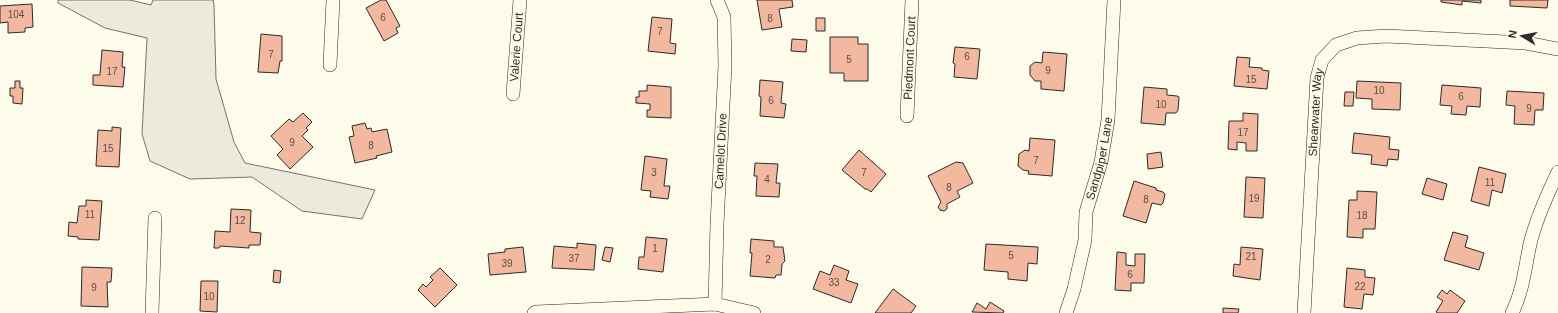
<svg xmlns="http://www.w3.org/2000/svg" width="1558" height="313" font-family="Arial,sans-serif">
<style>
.green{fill:#ecebdb;stroke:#74746e}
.building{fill:#f2b8a0;stroke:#2b2b2b}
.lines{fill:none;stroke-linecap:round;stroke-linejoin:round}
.minor-casing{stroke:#2b2b2b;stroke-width:14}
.minor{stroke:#fdfbea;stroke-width:13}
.labels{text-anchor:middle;stroke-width:3;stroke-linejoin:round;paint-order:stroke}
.number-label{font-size:10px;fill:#5d4e48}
.street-label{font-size:12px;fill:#2b2b2b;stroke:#fdfbea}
</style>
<rect width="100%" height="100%" fill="#fdfbea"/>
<path class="green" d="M58 0H130L151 5 153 0H213L214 5 216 79 234 142 245 163 375 190 362 219 302 211 252 177 190 179 150 161 142 134 147 38 105 28 58 3Z"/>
<path class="building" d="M381 0H386L400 26 396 28 398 33 384 41 366 8Z
M757 0H792L793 7 779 9 782 27 762 30Z
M1441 0H1481V3L1462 1V5L1441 2Z
M1510 0H1548L1547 8 1510 6Z
M32 4 33 27 25 28V32L8 33V22L0 23V6Z
M652 17 672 19 670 43 676 44 675 54 648 51Z
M816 18H825V31H816Z
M261 34 282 36V61H280L278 73 258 72Z
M830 37H858V44H868V81H844V73H830Z
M792 39 807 40 806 52 791 51Z
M955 47 980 49 977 79 954 77 955 64 953 63Z
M102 50 123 52 122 67H125L123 87 93 85V75H100Z
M1043 52 1067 54 1064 91 1041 89V81H1035L1030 75V66L1035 62 1042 63Z
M1237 57 1250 58 1249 67 1262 68V70L1269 71 1267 89 1234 86Z
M760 80 783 82 781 103 786 104 784 118 760 116 761 97 759 96Z
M15 81H20V88H23L22 104 13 103V96H10V88H15Z
M1357 81 1401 83 1400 110 1372 109V99L1356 98Z
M647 85 671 87V118L647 117V110H650V104L636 103V97H639V91H647Z
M1442 85 1481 88 1480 107 1467 106 1466 115 1451 114 1452 106 1440 105Z
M1144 87 1167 89V95L1177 96 1179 97 1178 110 1176 113H1166L1165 125 1141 123Z
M1507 91 1544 93 1543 110H1535L1534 125 1514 124 1515 106 1506 105Z
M1345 92H1354L1353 106H1344Z
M303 113 312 122 306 128 308 130 302 136 313 147 290 169 277 155 283 149 271 136 289 119 293 122Z
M1243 113 1258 114 1257 151H1246V143L1237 142V150L1228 149 1229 121H1243Z
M365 123 367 129 371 128 372 132 387 129 392 152 376 156 377 158 355 163 349 137 354 136 352 126Z
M112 127 121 128 119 167 96 166 98 130 112 131Z
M1354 133 1390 137 1389 149 1399 150 1398 160 1388 159 1387 166 1371 164 1372 155 1352 153Z
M1030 138 1055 140 1052 176 1028 174 1029 171 1023 170 1018 166 1019 154 1025 150 1029 151Z
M859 150 886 174 871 192 867 189H865L842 170Z
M1161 152 1163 167 1148 169 1147 154Z
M645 156 667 159 664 186H670L668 199 650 197 651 191 641 190Z
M956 162 963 163 973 183 957 191 960 197 947 204V209L944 211 940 210 938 207 941 202 928 176Z
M755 163 778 164 776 183H780L779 197 756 196 757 176H754Z
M1479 167 1506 174 1502 193 1492 190 1489 206 1471 201Z
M1246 177 1265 178 1263 218 1244 217Z
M1427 178 1447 184 1443 200 1422 194Z
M1134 181 1156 188V190L1163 192 1165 194 1163 203 1161 205 1152 203 1146 223 1123 216Z
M1357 191 1377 192 1375 229H1363V238L1347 237 1349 200H1357Z
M86 200 102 201 99 240 78 239V237L68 236 69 222 77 223 79 206H86Z
M231 209 251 210 250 232 261 233 260 245H249V248L220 246 219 248H214L215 231 230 232Z
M1453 232 1468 236 1465 247 1484 253 1479 270 1444 260Z
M646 237 667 239 663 272 638 269 639 257H644Z
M751 239 774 241V247H783L785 261 782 264 781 275H776L775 278 750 276 752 253H750Z
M577 243 596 245 594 270 552 268 554 246 577 248Z
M986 244 1038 247 1037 264 1028 263 1027 281 1008 279V272L984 270Z
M523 247 526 272 490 275 488 254 505 252V249Z
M605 247 613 248 610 262 602 260Z
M1241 247 1263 249 1260 280 1233 276 1234 264 1240 265Z
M1117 252 1126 253V265L1135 266V254H1145L1144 283H1131V291L1115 290Z
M834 265 849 271 846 280 858 284 851 303 813 289 820 271 830 275Z
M82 267 112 268 111 282H107L108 307 81 306Z
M440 268 457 285 435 307 418 290 423 284 426 287 433 280 430 277Z
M1347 268 1365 270V277L1375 278 1373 295 1364 294 1362 309 1344 307Z
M274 270 281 271 280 283 273 282Z
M201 281H218L217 312 200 311Z
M893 289 916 306 911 313H875Z
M1442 290 1447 294 1450 290 1465 301 1457 313H1438L1436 312 1443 301 1437 297Z
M990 302 1004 311 1003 313 972 312 977 303 986 309Z
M1223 308 1239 309 1238 313H1223Z"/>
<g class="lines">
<g class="minor-casing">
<g id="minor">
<path d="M330 65 333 0"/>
<path id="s1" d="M513 94 520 0"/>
<path id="s2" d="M907 116 912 0"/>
<path id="s3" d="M715 304 717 224 725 66 724 17 717 0"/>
<path d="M152 313 155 218"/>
<path d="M534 313 536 312 715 304 754 313"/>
<path id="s4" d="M1066 313 1074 289 1085 240 1086 212 1101 162 1108 120 1114 0"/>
<path id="s5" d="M1304 313 1317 78 1322 60 1336 45 1357 38 1386 36 1526 43 1558 49"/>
<path d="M1512 313C1523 291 1525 268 1530 244 1536 219 1547 195 1558 172"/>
</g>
</g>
<use href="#minor" class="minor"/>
</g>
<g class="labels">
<g class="number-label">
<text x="16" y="18">104</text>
<text x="383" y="21">6</text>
<text x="770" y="22">8</text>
<text x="660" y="35">7</text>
<text x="271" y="58">7</text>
<text x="967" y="60">6</text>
<text x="849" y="63">5</text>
<text x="1048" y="74">9</text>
<text x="112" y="75">17</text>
<text x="1251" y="83">15</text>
<text x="1379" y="94">10</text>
<text x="1461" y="100">6</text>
<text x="771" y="104">6</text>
<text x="1161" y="108">10</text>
<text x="1529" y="112">9</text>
<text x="1243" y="136">17</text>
<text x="292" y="146">9</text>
<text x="371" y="149">8</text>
<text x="108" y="152">15</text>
<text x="1036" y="164">7</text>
<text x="654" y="176">3</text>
<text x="864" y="176">7</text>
<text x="767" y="183">4</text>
<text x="1490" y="186">11</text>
<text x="949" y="191">8</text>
<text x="1254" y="202">19</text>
<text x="1146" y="203">8</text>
<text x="90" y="218">11</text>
<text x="1362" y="219">18</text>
<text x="240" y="224">12</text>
<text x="655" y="252">1</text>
<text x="1011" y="259">5</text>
<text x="1251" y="260">21</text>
<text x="574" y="262">37</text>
<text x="768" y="263">2</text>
<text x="507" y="267">39</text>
<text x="1130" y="278">6</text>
<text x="834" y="286">33</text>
<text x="1360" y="290">22</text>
<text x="94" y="291">9</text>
<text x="209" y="300">10</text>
</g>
<g class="street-label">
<text dy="4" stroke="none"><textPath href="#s1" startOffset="47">Valerie Court</textPath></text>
<text dy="4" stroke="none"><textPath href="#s2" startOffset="58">Piedmont Court</textPath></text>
<text dy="4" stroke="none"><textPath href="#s5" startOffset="201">Shearwater Way</textPath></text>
<text dy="4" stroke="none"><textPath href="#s3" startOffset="153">Camelot Drive</textPath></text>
<text dy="4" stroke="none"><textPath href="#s4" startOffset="159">Sandpiper Lane</textPath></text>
</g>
</g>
<g transform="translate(1522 36) rotate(280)" stroke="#fdfbea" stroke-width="3" paint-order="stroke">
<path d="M0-3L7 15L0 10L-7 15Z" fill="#2b2b2b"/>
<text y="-6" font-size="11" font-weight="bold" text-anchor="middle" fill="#2b2b2b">N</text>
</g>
</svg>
